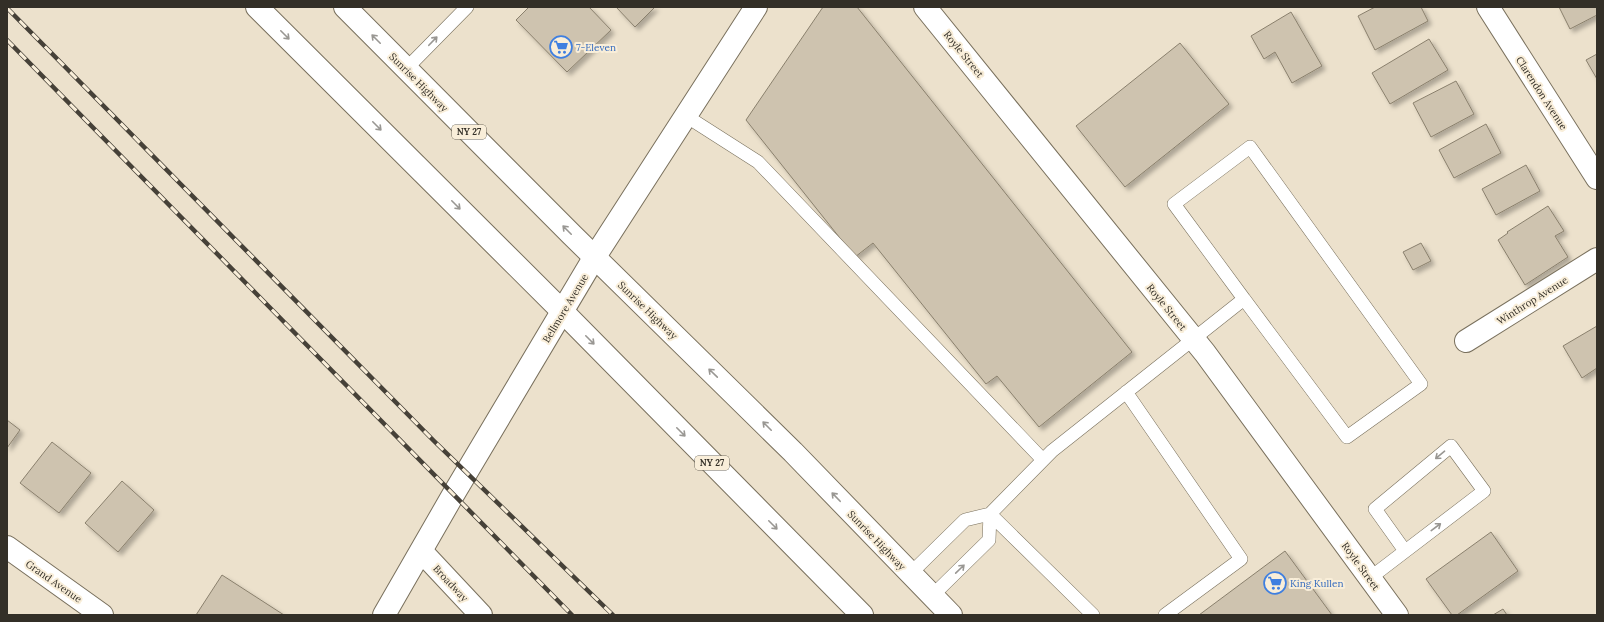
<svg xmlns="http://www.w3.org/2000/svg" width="1604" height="622" font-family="Lora,serif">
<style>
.building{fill:#cec3af;stroke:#8a806d;filter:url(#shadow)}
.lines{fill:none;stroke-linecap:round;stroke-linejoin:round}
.lane-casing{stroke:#79705d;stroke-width:14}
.street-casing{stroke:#79705d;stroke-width:24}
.secondary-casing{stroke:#79705d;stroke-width:24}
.highway-casing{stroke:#79705d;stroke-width:24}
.lane{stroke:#fff;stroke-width:13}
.street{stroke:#fff;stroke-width:22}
.secondary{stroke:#fff;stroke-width:22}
.highway{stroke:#fff;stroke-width:22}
.rail-casing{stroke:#464138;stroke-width:4.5}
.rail{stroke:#f9eed9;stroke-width:3;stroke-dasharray:9;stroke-linecap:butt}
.oneway{stroke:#999793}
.labels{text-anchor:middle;stroke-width:4;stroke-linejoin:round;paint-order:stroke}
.shield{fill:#f9eed9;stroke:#6e685c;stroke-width:1}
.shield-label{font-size:9px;font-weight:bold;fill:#332f27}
.shop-label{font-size:10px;fill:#366cbe;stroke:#f9eed9;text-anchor:start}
.street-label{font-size:10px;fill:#332f27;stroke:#f9eed9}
</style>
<defs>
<filter id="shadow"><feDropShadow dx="3.5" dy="3.5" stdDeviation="2" flood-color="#0004"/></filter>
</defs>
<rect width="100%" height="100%" fill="#ece1cc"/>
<path class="building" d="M529 7H589L611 30 567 72 516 20Z
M616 7H655L635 27Z
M823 7H857L1132 352 1039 427 997 376 986 384 873 243 855 257 746 120Z
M1375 7H1421L1428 21 1375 50 1358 16Z
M1559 7H1597V15L1570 29Z
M1291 12 1322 66 1292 83 1275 52 1264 59 1251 36Z
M1429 39 1448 70 1390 104 1372 73Z
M1180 43 1229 104 1125 187 1076 126Z
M1597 54V79L1586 60Z
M1456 81 1474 114 1431 137 1413 103Z
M1486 124 1501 153 1454 178 1439 150Z
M1526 165 1540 191 1496 215 1482 189Z
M1548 206 1564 231 1555 236 1568 257 1525 285 1498 240 1508 233 1507 232Z
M1421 243 1431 261 1413 270 1403 252Z
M1597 326V368L1582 378 1563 346Z
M7 420 20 430 7 448Z
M52 442 91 473 59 513 20 483Z
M122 481 154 510 118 552 85 523Z
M1491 532 1518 571 1457 615H1452L1426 579Z
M1285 551 1332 615H1199Z
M222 575 284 615H196Z
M1503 609 1507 615H1493Z"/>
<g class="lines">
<g class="lane-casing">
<path id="lane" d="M406 69 467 7
M686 116 758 162 1043 460
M1126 392 1241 559 1165 615
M990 514 1093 615
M910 574 965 520 990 514 1052 451 1244 299 1174 204 1250 147 1421 384 1347 437 1244 299
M1370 578 1484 491 1451 446 1375 509 1405 551
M932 596 989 540 990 514"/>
</g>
<g class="street-casing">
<path id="street" d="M925 7 1205 353 1397 615
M1488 7 1597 178
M1466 341 1597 259
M422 552 481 615"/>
</g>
<g class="secondary-casing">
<path id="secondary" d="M7 547 102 615
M384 615 453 495 594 258 756 7"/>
</g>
<g class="highway-casing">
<path id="highway" d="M257 7 563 312 862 615
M345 7 572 235 793 452 951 615"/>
</g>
<use href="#lane" class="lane"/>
<use href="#street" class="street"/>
<use href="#secondary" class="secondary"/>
<use href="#highway" class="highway"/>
<g class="rail-casing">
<path id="rail" d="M7 8 434 441 613 615
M7 40 572 615"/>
</g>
<use href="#rail" class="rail"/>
</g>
<defs><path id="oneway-shaft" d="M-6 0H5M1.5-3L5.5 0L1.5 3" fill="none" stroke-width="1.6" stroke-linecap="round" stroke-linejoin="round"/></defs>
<g class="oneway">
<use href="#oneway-shaft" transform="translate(285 35) rotate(45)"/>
<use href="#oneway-shaft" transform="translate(376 39) rotate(-135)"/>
<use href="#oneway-shaft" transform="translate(433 41) rotate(-46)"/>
<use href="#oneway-shaft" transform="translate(377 126) rotate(45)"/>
<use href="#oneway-shaft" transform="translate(456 205) rotate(45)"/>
<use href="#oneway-shaft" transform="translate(567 230) rotate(-135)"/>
<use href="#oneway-shaft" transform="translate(590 340) rotate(45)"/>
<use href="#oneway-shaft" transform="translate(713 373) rotate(-136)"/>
<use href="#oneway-shaft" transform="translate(767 426) rotate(-135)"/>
<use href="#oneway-shaft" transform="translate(681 432) rotate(45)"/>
<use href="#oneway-shaft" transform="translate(1440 455) rotate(140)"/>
<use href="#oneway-shaft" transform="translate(836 497) rotate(-134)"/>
<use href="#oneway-shaft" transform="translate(773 525) rotate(45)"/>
<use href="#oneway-shaft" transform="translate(1436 527) rotate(-37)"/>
<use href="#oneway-shaft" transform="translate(960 569) rotate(-44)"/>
</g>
<defs>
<g id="supermarket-ring" transform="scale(1.15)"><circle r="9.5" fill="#f9eed9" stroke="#3f7fe0" stroke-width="1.5"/><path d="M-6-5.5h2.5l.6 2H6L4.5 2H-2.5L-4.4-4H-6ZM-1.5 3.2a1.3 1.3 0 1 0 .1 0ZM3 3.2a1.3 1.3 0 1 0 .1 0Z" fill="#3f7fe0"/></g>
</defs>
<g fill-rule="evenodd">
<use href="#supermarket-ring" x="561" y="47"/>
<use href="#supermarket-ring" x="1275" y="583"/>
</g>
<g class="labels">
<g class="shield">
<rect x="452" y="125" width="34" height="14" rx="3"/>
<rect x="695" y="456" width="34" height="14" rx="3"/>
</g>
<g class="shield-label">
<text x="469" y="135">NY 27</text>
<text x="712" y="466">NY 27</text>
</g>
<g class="shop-label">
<text x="576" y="51">7-Eleven</text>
<text x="1290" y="587">King Kullen</text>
</g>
<g class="street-label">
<text transform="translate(964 54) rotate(51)" y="4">Royle Street</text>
<text transform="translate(419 82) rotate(45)" y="4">Sunrise Highway</text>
<text transform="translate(1542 93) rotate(57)" y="4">Clarendon Avenue</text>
<text transform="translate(1532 300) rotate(-32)" y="4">Winthrop Avenue</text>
<text transform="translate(1167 307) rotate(51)" y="4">Royle Street</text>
<text transform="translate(565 308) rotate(-59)" y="4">Bellmore Avenue</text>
<text transform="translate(648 310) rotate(44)" y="4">Sunrise Highway</text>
<text transform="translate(877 540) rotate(46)" y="4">Sunrise Highway</text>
<text transform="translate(1361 566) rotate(54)" y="4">Royle Street</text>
<text transform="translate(54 581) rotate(35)" y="4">Grand Avenue</text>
<text transform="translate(451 583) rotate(47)" y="4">Broadway</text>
</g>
</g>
<rect width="1604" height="622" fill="none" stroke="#332f27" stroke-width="16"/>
</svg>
